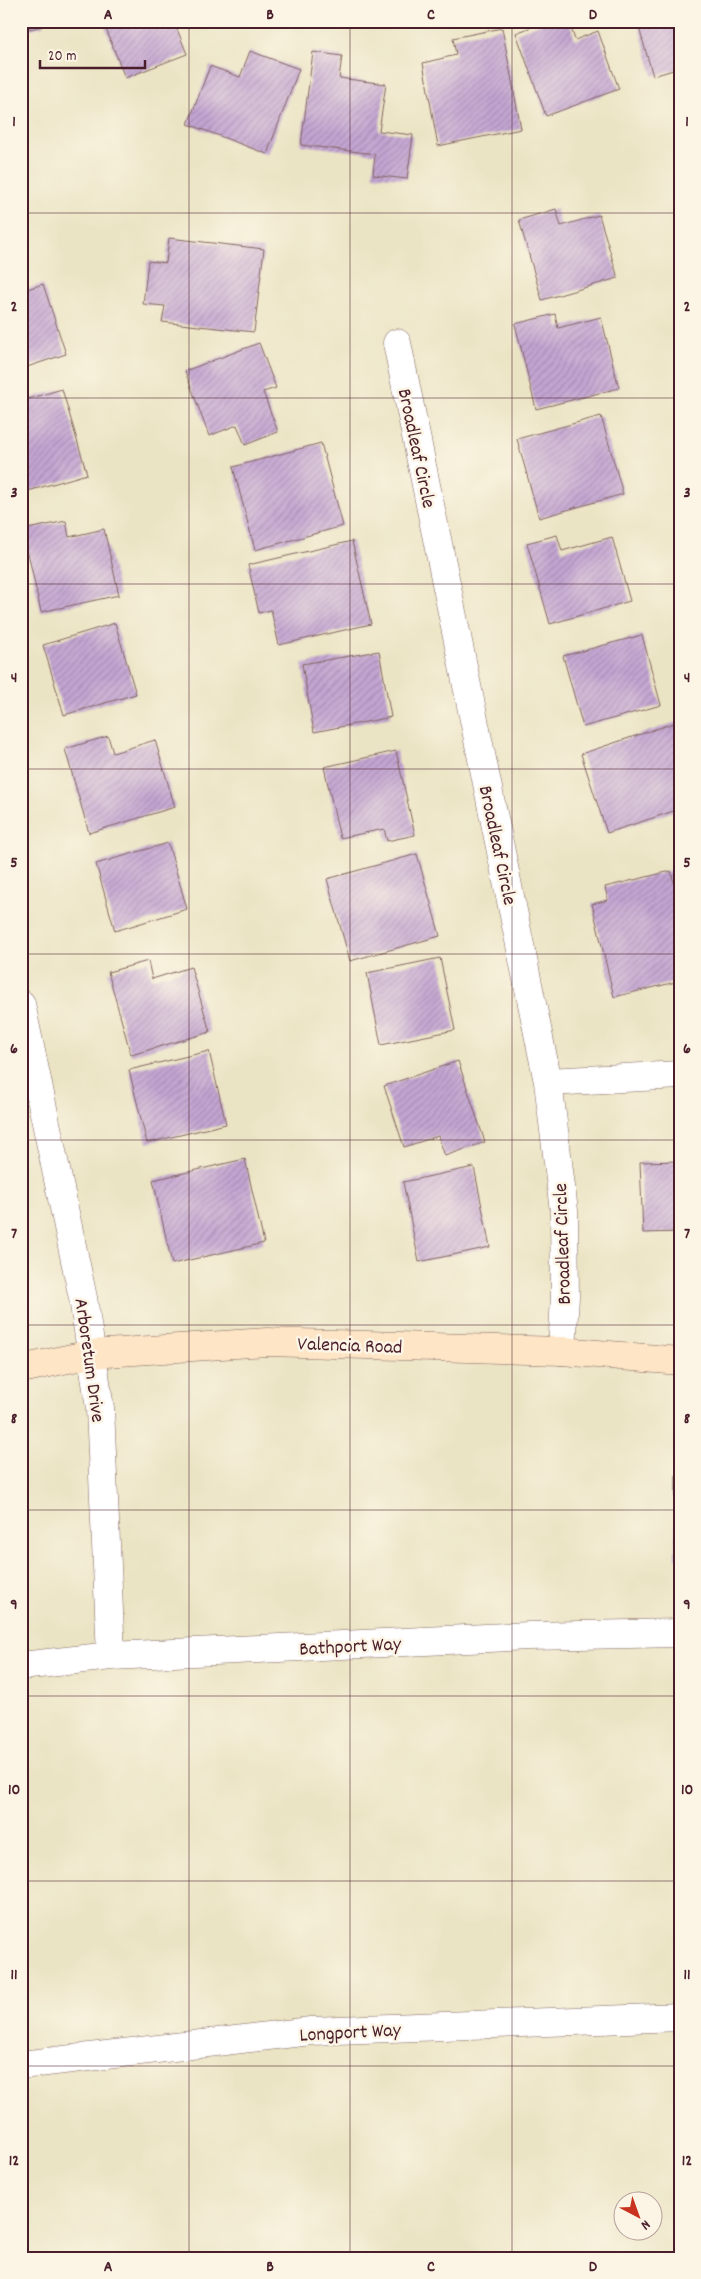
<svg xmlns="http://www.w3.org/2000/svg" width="701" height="2279" font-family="Dekko,sans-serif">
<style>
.building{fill:url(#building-hatch)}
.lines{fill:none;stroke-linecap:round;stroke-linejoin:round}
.street-casing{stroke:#826461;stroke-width:29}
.secondary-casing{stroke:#826461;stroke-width:29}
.street{stroke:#fff;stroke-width:28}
.secondary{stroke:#fde5c5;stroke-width:28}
.grid{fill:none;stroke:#4a1f2b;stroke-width:1;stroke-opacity:0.55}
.labels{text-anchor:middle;stroke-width:5;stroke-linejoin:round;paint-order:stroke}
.street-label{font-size:20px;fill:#4a1f2b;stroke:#fcf5e5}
.neatline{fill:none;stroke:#4a1f2b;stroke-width:2}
.grid-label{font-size:16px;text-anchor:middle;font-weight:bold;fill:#4a1f2b}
</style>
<defs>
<pattern id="building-hatch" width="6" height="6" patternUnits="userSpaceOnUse" patternTransform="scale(1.25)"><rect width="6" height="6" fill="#c4a6d3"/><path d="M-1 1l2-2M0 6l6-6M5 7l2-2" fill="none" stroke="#a187ab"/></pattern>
</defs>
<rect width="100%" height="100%" fill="#fcf5e5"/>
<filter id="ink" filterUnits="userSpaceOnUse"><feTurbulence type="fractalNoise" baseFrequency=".02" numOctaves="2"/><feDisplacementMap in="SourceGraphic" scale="10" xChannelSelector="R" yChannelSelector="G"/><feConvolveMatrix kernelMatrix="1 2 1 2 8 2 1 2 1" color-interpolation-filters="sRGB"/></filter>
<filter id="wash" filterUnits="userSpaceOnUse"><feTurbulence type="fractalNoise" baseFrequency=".0096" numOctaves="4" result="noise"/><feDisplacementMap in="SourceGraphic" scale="20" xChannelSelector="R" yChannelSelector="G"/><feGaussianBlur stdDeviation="1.12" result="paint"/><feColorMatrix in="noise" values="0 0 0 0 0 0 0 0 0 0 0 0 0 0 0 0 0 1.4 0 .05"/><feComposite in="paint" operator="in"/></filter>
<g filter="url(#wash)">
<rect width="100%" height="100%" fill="#ebe4c4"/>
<g id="blocks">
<path class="building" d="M28 21H42L43 26 30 29Z
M103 21H181L175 24 187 54 125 78Z
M547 21H569L575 40 598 31 619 89 546 116 516 33Z
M637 21H680V68L653 76Z
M502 28 521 129 438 146 423 63 456 55 453 38Z
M250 51 299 69 267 154 188 124 210 66 240 77Z
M313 52 342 56 339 78 386 84 379 131 413 135 407 179 373 175 375 154 301 145Z
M556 209 561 226 599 215 618 278 542 300 519 220Z
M169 238 264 249 254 332 162 322 165 306 143 304 148 261 166 263Z
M43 284 66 354 21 369V291Z
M555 314 558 328 601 317 619 388 536 409 515 324Z
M259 343 276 388 263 392 278 432 245 445 237 425 209 436 185 371Z
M62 389 87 474 21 493V401Z
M601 416 623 494 539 518 517 439Z
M321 443 343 526 255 550 233 467Z
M66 521 69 537 104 529 119 595 41 612 23 530Z
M557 535 562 551 612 537 630 601 550 624 527 543Z
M352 541 371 624 279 645 271 610 259 613 248 565Z
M115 623 136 694 64 715 43 645Z
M642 635 661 705 583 727 563 656Z
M379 651 391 717 314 732 302 664Z
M680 721V809L607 833 581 754Z
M108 736 113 753 155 740 175 807 89 833 65 749Z
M396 751 415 835 387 841 384 829 340 838 324 767Z
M168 843 187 909 115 931 96 864Z
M417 854 440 936 350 961 327 879Z
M671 871 680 907V981L614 997 592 904 608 900 605 887Z
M440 958 455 1030 381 1045 367 973Z
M148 961 152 979 191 967 210 1032 131 1055 108 972Z
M209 1051 226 1124 147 1143 129 1070Z
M458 1061 485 1142 445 1156 438 1136 404 1147 384 1086Z
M245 1159 264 1243 172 1264 153 1180Z
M680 1161V1232L643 1233 640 1162Z
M474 1167 490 1247 419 1262 403 1182Z
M676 1475H680V1558H675Z"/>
</g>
</g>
<g filter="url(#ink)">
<use href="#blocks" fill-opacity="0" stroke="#826461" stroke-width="1"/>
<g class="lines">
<g class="street-casing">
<path id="street" d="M397 343 548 1082 564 1211 565 1296 562 1351
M21 1004 83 1298 100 1408 111 1656
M548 1082 680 1075
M21 1666 111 1656 529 1636 680 1633
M21 2065 311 2031 680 2017"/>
</g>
<g class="secondary-casing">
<path id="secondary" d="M21 1369 91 1354 267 1342 562 1351 680 1361"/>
</g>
<use href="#street" class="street"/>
<use href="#secondary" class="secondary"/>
</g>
</g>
<path class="grid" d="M189 21V2258M350 21V2258M512 21V2258M21 213H680M21 398H680M21 584H680M21 769H680M21 954H680M21 1140H680M21 1325H680M21 1510H680M21 1696H680M21 1881H680M21 2066H680"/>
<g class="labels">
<g class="street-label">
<text transform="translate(418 448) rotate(78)" y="7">Broadleaf Circle</text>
<text transform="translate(499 845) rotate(78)" y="7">Broadleaf Circle</text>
<text transform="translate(561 1244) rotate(-92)" y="7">Broadleaf Circle</text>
<text transform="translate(350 1344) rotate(2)" y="7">Valencia Road</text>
<text transform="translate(91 1360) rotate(82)" y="7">Arboretum Drive</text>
<text transform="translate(350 1645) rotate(-3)" y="7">Bathport Way</text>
<text transform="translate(350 2031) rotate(-3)" y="7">Longport Way</text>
</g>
</g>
<rect width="701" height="2279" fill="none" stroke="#fcf5e5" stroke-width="55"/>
<g transform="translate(638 2216) rotate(139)"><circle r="24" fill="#fcf5e5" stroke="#b59f9b"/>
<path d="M0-4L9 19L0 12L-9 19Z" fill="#c8321e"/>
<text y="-8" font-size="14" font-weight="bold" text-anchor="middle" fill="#4a1f2b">N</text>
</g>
<path d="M40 60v8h105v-8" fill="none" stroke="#4a1f2b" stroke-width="2.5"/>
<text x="48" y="60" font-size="15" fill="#4a1f2b" stroke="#fcf5e5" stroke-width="4" paint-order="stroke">20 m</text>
<rect x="28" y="28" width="646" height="2224" class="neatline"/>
<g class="grid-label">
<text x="108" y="19">A</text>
<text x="270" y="19">B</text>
<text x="431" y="19">C</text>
<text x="593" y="19">D</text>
<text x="14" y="126">1</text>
<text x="687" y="126">1</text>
<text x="14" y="311">2</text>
<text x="687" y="311">2</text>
<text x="14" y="497">3</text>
<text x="687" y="497">3</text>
<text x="14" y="682">4</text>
<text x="687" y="682">4</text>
<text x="14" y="867">5</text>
<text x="687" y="867">5</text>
<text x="14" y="1053">6</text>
<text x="687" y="1053">6</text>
<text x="14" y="1238">7</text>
<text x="687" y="1238">7</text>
<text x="14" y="1423">8</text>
<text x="687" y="1423">8</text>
<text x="14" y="1609">9</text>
<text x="687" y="1609">9</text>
<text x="14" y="1794">10</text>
<text x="687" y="1794">10</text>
<text x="14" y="1979">11</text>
<text x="687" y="1979">11</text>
<text x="14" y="2165">12</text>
<text x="687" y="2165">12</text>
<text x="108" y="2271">A</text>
<text x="270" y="2271">B</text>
<text x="431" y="2271">C</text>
<text x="593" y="2271">D</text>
</g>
</svg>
